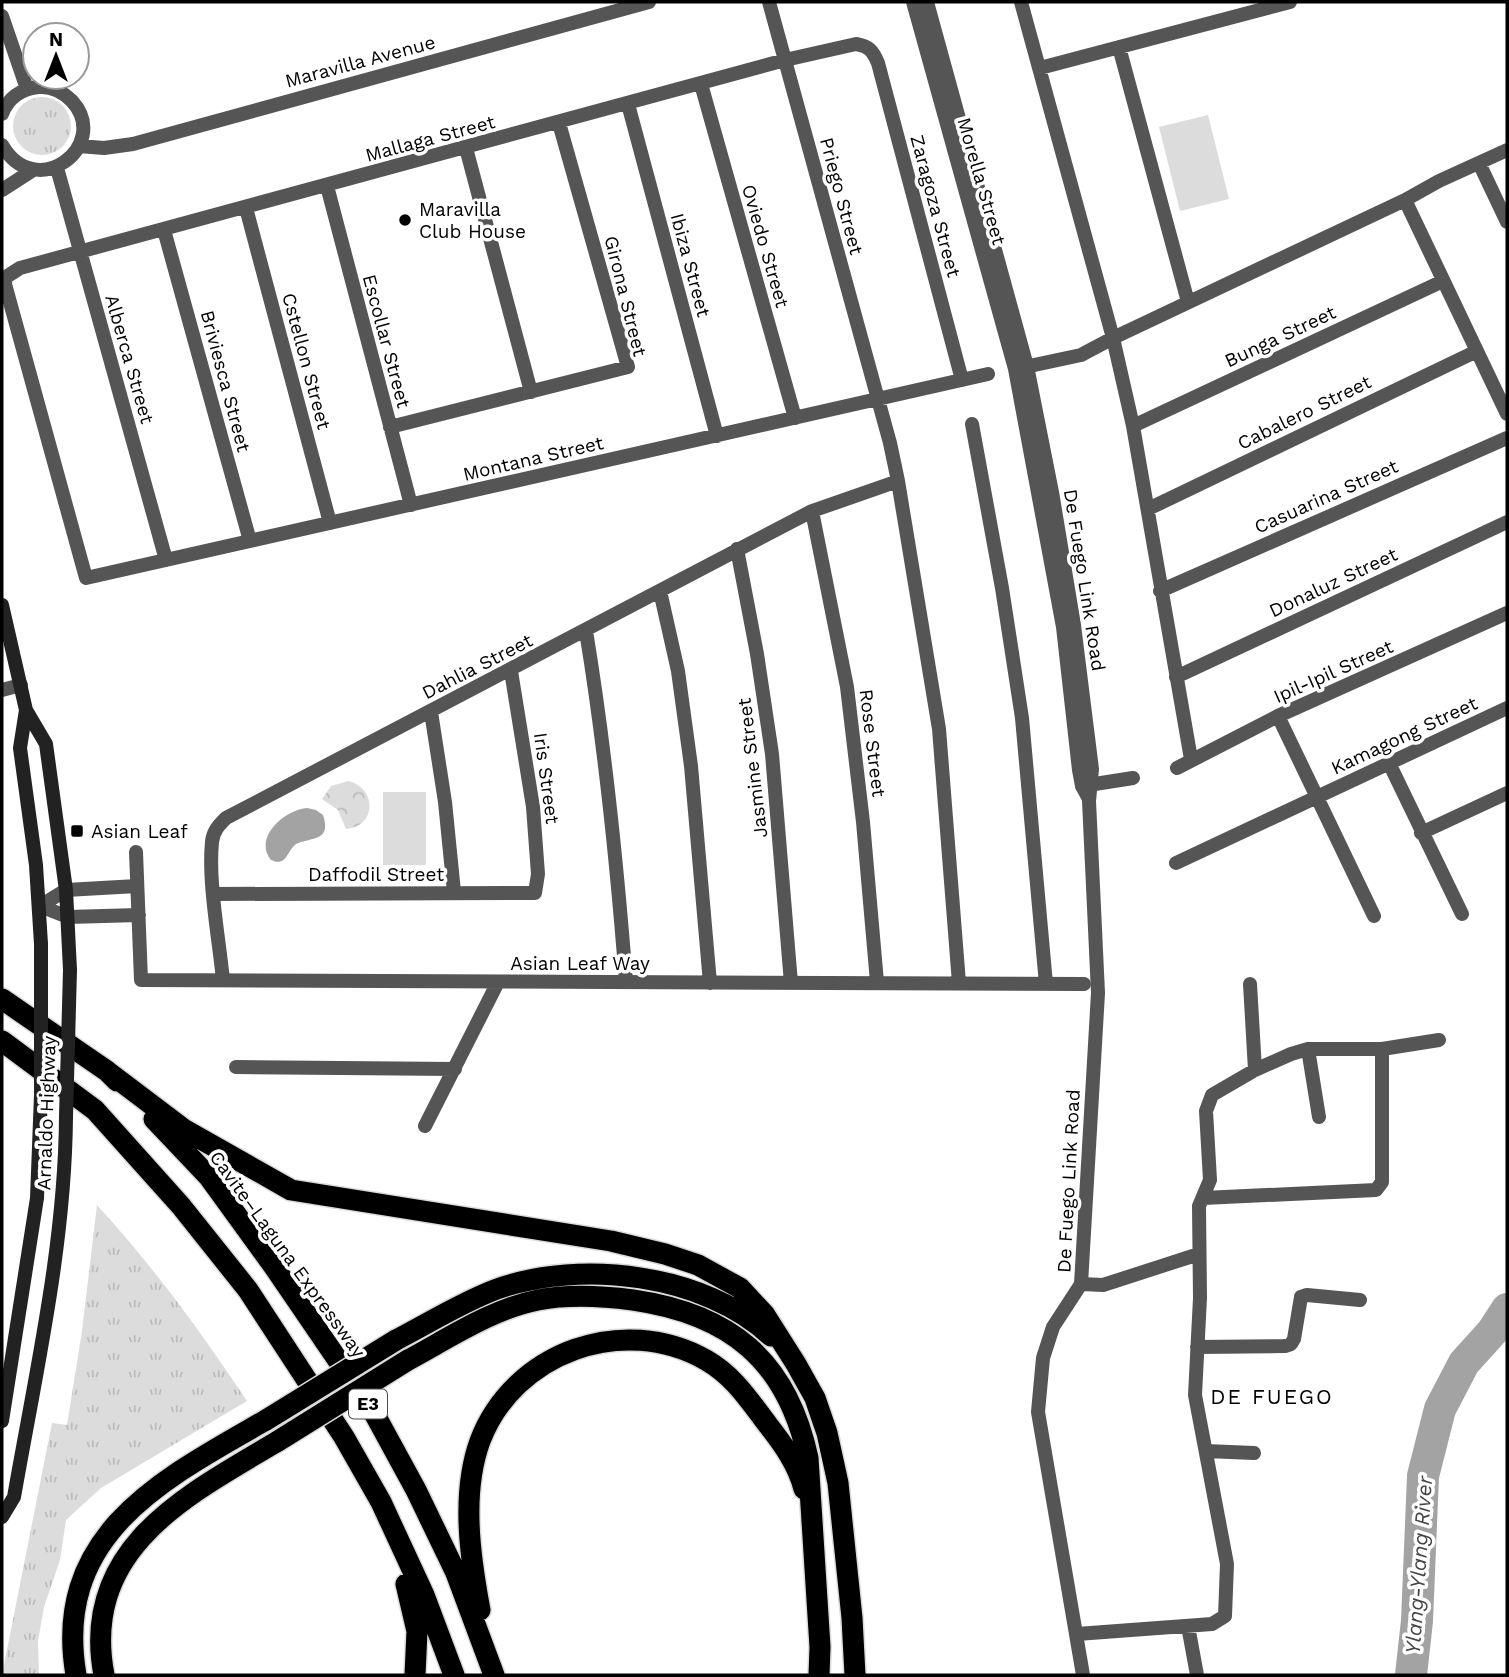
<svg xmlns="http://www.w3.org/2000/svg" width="1509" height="1677" font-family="'Work Sans',sans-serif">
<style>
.grass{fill:url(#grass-tufts)}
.park{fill:url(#park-crowns)}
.pitch{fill:#dcdcdc}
.water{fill:#a3a3a3}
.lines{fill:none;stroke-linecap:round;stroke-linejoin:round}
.river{stroke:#a3a3a3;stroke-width:32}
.motorway-casing{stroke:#dbdbdb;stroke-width:24}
.minor{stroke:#555;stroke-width:14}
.tertiary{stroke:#555;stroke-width:14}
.secondary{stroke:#222;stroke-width:14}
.motorway{stroke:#000;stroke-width:21}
.motorway-bridge-casing{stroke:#dbdbdb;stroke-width:24;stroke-linecap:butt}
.secondary-bridge{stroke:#222;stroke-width:14}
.motorway-bridge{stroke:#000;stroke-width:21}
.poi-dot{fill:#000;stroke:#fff;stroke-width:2.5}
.labels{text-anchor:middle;stroke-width:7;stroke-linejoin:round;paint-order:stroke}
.shield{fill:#fff;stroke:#4c4c4c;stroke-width:2}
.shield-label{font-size:18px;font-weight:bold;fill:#000}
.street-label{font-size:19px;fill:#000;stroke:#fff}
.poi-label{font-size:19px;fill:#000;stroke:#fff;text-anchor:start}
.neighbourhood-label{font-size:21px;letter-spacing:2px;fill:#000;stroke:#fff}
.water-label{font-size:21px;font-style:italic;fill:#444;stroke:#fff}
</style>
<defs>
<pattern id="grass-tufts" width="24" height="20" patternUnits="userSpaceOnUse" patternTransform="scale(1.75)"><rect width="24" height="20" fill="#dcdcdc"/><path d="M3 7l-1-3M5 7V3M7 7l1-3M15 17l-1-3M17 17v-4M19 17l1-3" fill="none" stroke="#bbb"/></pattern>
<pattern id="park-crowns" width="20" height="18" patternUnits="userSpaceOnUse" patternTransform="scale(1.75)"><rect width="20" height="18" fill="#dcdcdc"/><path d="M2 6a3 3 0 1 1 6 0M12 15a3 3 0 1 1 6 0" fill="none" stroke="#bbb"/></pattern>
</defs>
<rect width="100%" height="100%" fill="#fff"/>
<path class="grass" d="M13 126a29 29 0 1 1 58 0a29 29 0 1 1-58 0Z
M97 1205C153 1266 201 1332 247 1401L101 1488 66 1520 60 1560 44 1607 38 1641 39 1675H2L52 1423 67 1425 82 1331Z"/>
<path class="park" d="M349 781C377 789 377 826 346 829L338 810 322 799 331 786Z"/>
<path class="pitch" d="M1208 115 1229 199 1180 211 1159 127Z
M383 792H426V865H383Z"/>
<path class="water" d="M307 808 316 810 323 815C332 842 311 837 296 844 286 852 287 867 271 860 253 838 284 810 307 808Z"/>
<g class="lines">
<path class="river" d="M1411 1675 1417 1621 1423 1476 1440 1409 1464 1363 1492 1332 1507 1309"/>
<g class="motorway-casing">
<path id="motorway" d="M2 999 107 1071 117 1081
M2 1041 95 1110 181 1206 248 1290 344 1437 381 1502 424 1595 454 1675
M107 1071 185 1130 291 1190 611 1241 665 1254 698 1265 740 1288 765 1315 796 1364 815 1398 827 1433 838 1483 852 1618 855 1675
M154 1119 209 1177 275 1268 374 1413 416 1490 456 1573 494 1675
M396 1340C429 1323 462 1302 497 1289 581 1259 705 1274 771 1336
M408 1360C449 1338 492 1309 538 1300 569 1294 602 1296 633 1300 730 1314 787 1360 808 1458L820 1647 819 1675
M406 1584 417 1631 415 1675
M480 1610C470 1557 461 1493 480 1441 514 1352 623 1313 706 1360 734 1376 749 1400 768 1425 783 1444 798 1465 804 1489
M76 1675C52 1534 163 1479 266 1420
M104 1675C80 1548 187 1495 278 1441"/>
</g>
<path class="minor" d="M769 2 890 443 898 481 939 729 959 983
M1021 2 1113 338 1133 426 1191 759
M2 16 27 89
M1119 47 1188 302
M1040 68 1290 2
M701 84 795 418
M628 104 717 436
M2 114C8 98 22 88 39 87 52 86 63 92 72 101 112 145 36 204 2 145
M79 146 104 148 133 144 649 2
M466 148 531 392
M1479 163 1507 222
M57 168 166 560
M327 186 411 505
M2 190 33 170
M1405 200 1507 414
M246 208 330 523
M164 230 250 541
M1016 369 1081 355 1113 338 1405 200 1439 181 1507 150
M962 380 878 63C873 51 869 46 856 44L785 60 20 268 6 277 5 284 86 578 988 374
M972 424 1002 588 1022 718 1046 984
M1133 426 1443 281
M390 427 628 367 559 123
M1148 509 1477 351
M812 511 847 687 863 822 877 982
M737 549 757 654 772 754 791 983
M660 591 678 671 691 766 710 983
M1160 591 1507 438
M586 631C605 747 617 864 626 982
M1176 677 1507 522
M2 690 21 685
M431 712 445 802 454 892
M1278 716 1374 916
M1389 763 1462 914
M1177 768 1278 716 1507 613
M1082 786 1133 778
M1421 833 1507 793
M136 852 141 980 1084 984
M1176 863 1507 708
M214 894 535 893 538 874 533 807 511 671
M40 906 66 890 137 886
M40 906 68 917 139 915
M223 980C219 939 208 882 212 842 213 831 219 825 226 818L812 511 898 481
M1250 984 1255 1070
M1308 1049 1319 1117
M1382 1049 1439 1040
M236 1067 455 1069
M425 1126 498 982
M1081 1284 1103 1285 1199 1254
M1197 1347 1285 1346 1291 1344 1294 1339 1301 1297 1307 1295 1360 1300
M1206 1451 1254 1453
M1188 1626 1197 1675
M1077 1634 1212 1624 1225 1616 1227 1564 1195 1395 1200 1298 1199 1206 1210 1180 1206 1111 1212 1095 1255 1070 1291 1054 1308 1049H1382V1182L1376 1190 1203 1198"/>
<path class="tertiary" d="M913 2 1015 369 1063 627 1079 770 1082 786 1089 799
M927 2 1027 366 1052 492 1074 625 1092 769 1089 801 1098 993 1081 1284 1053 1327 1043 1358 1038 1412 1083 1675"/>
<path class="secondary" d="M2 605 26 710 20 748 36 865 41 944
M26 710 46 744 66 890 70 970
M2 1421 37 1198 41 1095
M2 1517 14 1497C36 1371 65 1245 66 1117"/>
<use href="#motorway" class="motorway"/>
<g class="motorway-bridge-casing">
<path id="motorway-bridge" d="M266 1420 396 1340
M278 1441 408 1360"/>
</g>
<path class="secondary-bridge" d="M41 944V1095
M66 1117 70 970"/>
<use href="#motorway-bridge" class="motorway-bridge"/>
</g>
<g class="poi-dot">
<circle cx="405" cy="220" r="7"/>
<rect x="70" y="824" width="14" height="14" rx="3.5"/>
</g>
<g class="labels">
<rect class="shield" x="349" y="1389.5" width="38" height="29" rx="5"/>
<g class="shield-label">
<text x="368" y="1410">E3</text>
</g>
<g class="street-label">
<text transform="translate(360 61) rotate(-15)" y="7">Maravilla Avenue</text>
<text transform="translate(430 138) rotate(-15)" y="7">Mallaga Street</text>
<text transform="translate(982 181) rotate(74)" y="7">Morella Street</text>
<text transform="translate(842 196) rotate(75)" y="7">Priego Street</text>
<text transform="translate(936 206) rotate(75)" y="7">Zaragoza Street</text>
<text transform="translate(766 246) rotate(74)" y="7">Oviedo Street</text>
<text transform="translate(691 265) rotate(75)" y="7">Ibiza Street</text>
<text transform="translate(626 296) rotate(76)" y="7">Girona Street</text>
<text transform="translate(1280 336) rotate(-25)" y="7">Bunga Street</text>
<text transform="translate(387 341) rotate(75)" y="7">Escollar Street</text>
<text transform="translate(130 359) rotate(74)" y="7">Alberca Street</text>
<text transform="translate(307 361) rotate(75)" y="7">Cstellon Street</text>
<text transform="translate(226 381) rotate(75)" y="7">Briviesca Street</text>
<text transform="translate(1304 412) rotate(-26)" y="7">Cabalero Street</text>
<text transform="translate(533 458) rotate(-13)" y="7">Montana Street</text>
<text transform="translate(1326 496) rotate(-24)" y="7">Casuarina Street</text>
<text transform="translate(1085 580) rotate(81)" y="7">De Fuego Link Road</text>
<text transform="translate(1333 582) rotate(-25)" y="7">Donaluz Street</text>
<text transform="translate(477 666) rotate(-27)" y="7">Dahlia Street</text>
<text transform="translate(1333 671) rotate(-24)" y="7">Ipil-Ipil Street</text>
<text transform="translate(1404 735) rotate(-25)" y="7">Kamagong Street</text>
<text transform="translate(873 743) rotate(83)" y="7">Rose Street</text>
<text transform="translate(752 768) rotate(-97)" y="7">Jasmine Street</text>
<text transform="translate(547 778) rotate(82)" y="7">Iris Street</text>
<text x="376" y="881">Daffodil Street</text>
<text x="580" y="970">Asian Leaf Way</text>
<text transform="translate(46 1113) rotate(-88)" y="7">Arnaldo Highway</text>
<text transform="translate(1068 1181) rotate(-87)" y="7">De Fuego Link Road</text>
<text transform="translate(288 1254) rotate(54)" y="7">Cavite–Laguna Expressway</text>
</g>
<g class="poi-label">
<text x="419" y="216">Maravilla<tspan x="419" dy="22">Club House</tspan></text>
<text x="91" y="838">Asian Leaf</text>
</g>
<g class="neighbourhood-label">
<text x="1272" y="1404">DE FUEGO</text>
</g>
<g class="water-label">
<text transform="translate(1419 1565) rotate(-86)" y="7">Ylang-Ylang River</text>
</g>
</g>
<rect width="1509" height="1677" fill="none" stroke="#000000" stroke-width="7"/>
<g transform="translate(56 56)"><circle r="33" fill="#ffffff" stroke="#999999" stroke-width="2"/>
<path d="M0-5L12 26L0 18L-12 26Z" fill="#000000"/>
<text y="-10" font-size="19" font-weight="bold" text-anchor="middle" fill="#000000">N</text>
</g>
</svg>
